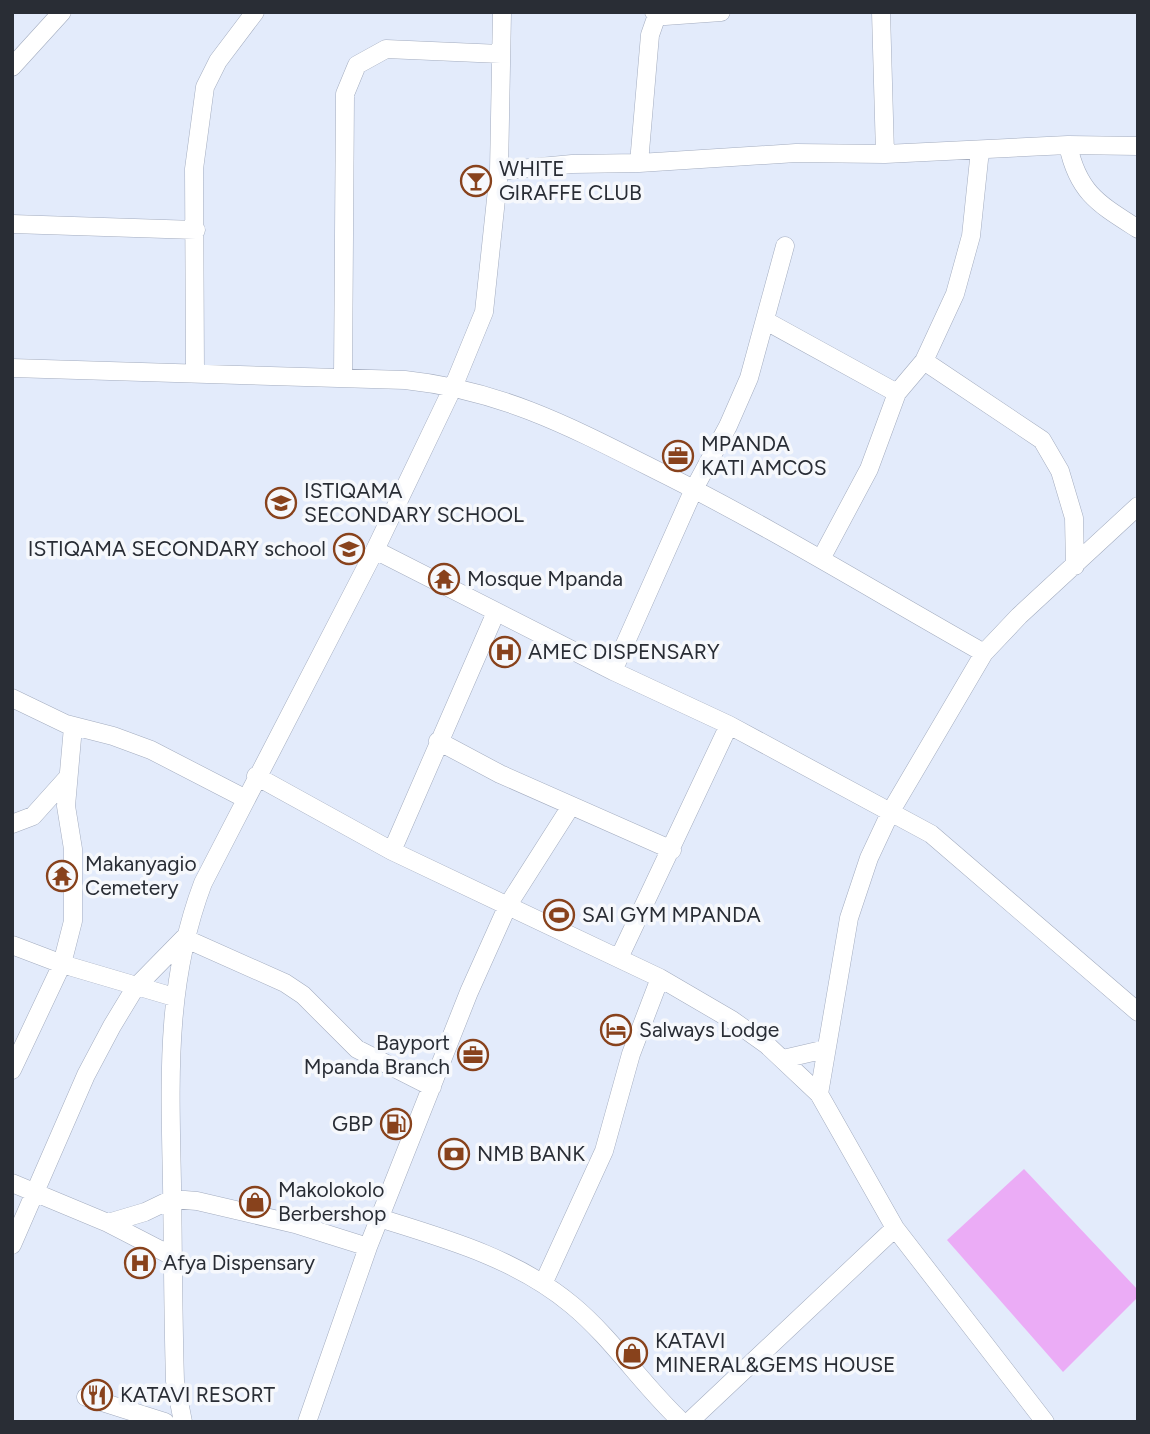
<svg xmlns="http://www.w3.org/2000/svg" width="1150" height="1434" font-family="Figtree,sans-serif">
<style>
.green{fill:#ebacf6}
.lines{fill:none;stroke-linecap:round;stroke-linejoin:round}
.minor-casing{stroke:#a3acbf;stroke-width:19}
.minor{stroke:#fff;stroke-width:18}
.labels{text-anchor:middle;stroke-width:7;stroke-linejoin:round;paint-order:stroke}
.poi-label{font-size:21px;fill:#292d35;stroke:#f6f8fc;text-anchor:start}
</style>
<rect width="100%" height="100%" fill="#e3ebfb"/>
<path class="green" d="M1024 1169 1138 1290V1297L1063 1372 947 1240Z"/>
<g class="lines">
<g class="minor-casing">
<path id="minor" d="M654 12 665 16 721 12
M881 12 885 154
M12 67 62 12
M1068 145C1078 193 1099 204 1138 229
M639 163 650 35 657 15
M499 171 572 164 639 163 796 153 885 154 1068 145 1138 146
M12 224 196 230
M766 321 897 393
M924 361 1042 440 1060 471 1074 518 1075 566
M12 368 405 380C500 390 569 426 654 469 767 525 874 591 984 653
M195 374 194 169 205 87 218 61 255 12
M343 378 345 94 357 65 386 49 501 54
M375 550 613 671 729 725 931 834 1138 1012
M822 557 869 469 897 393 924 361 955 294 971 236 980 150
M613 671 694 489 728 426 749 378 785 246
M12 698 66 724 113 736 151 750 246 799
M438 741 500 774 672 850
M256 776 392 851 660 978 732 1020 767 1045 819 1094 895 1228 1045 1422
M12 824 33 816 68 777
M392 851 496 612
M12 945 62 964 174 997
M619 958 729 725
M783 1059 826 1049
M12 1070 62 964 73 921V849L66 806 73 727
M819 1094 849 918 869 858 891 811 984 653 1019 616 1138 506
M12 1183 108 1223 172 1256
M379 1218C447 1239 517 1259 572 1305 613 1339 643 1386 682 1422
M108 1223 145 1212 172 1199 197 1201 295 1224 368 1247
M12 1245 86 1075 112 1026 135 988 184 938 285 983 303 995 357 1049 432 1087
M543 1284 604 1151 631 1054 660 978
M86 1397 165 1422
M183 1422 175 1381C173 1315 173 1249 172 1184 170 1079 165 983 203 883L375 550 454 385 484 312 499 171 502 12
M307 1422 368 1247 469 992 508 905 571 806
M689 1422 895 1228"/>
</g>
<use href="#minor" class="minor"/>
</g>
<defs>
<g id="bar-ring" transform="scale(1.575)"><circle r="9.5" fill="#f6f8fc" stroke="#88421c" stroke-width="1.5"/><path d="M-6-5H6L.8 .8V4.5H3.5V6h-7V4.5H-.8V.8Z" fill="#88421c"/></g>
<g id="office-ring" transform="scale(1.575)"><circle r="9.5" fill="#f6f8fc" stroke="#88421c" stroke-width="1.5"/><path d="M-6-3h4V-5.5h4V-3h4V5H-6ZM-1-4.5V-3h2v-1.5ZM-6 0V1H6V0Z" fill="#88421c"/></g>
<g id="school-ring" transform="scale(1.575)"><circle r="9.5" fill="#f6f8fc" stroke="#88421c" stroke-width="1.5"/><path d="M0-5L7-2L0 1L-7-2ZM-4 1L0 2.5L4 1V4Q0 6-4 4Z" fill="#88421c"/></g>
<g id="temple-ring" transform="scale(1.575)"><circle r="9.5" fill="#f6f8fc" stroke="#88421c" stroke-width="1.5"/><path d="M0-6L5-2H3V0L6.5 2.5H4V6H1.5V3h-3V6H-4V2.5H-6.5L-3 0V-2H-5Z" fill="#88421c"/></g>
<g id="hospital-ring" transform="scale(1.575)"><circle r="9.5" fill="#f6f8fc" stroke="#88421c" stroke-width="1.5"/><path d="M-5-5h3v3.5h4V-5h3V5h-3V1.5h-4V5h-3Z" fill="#88421c"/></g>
<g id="stadium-ring" transform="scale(1.575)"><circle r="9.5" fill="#f6f8fc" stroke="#88421c" stroke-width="1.5"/><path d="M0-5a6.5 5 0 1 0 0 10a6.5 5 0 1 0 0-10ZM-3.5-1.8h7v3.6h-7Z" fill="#88421c"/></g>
<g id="hotel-ring" transform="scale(1.575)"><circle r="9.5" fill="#f6f8fc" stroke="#88421c" stroke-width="1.5"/><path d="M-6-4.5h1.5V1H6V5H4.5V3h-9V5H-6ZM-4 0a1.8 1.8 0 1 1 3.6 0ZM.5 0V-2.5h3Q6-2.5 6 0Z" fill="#88421c"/></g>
<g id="fuel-ring" transform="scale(1.575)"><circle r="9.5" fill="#f6f8fc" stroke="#88421c" stroke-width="1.5"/><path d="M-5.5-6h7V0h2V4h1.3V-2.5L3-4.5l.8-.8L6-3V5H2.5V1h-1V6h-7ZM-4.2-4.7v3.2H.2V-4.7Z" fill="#88421c"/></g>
<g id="bank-ring" transform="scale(1.575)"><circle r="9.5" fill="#f6f8fc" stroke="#88421c" stroke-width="1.5"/><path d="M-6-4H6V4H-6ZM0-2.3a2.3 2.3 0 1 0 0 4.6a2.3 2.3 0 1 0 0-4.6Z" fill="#88421c"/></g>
<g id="shop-ring" transform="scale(1.575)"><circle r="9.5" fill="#f6f8fc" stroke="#88421c" stroke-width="1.5"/><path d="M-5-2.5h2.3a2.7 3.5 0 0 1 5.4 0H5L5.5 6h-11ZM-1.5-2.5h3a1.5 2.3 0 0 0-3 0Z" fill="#88421c"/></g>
<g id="restaurant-ring" transform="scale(1.575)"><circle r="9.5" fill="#f6f8fc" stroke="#88421c" stroke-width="1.5"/><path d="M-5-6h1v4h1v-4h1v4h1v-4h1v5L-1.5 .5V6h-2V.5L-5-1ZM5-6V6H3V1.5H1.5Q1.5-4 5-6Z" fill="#88421c"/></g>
</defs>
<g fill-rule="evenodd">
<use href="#bar-ring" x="476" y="181"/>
<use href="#office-ring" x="678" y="456"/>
<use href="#school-ring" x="281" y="503"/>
<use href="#school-ring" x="349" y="549"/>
<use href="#temple-ring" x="444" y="579"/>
<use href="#hospital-ring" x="505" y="652"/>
<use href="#temple-ring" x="62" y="876"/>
<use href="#stadium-ring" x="559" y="915"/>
<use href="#hotel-ring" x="616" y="1030"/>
<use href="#office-ring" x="473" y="1055"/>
<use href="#fuel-ring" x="396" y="1124"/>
<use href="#bank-ring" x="454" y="1154"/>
<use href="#shop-ring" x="255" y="1202"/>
<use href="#hospital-ring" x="140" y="1263"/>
<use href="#shop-ring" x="632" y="1353"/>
<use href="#restaurant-ring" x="97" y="1395"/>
</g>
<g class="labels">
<g class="poi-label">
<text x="499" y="176">WHITE<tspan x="499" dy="24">GIRAFFE CLUB</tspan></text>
<text x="701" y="451">MPANDA<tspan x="701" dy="24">KATI AMCOS</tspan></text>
<text x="304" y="498">ISTIQAMA<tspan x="304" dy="24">SECONDARY SCHOOL</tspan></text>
<text x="326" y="556" text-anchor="end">ISTIQAMA SECONDARY school</text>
<text x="467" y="586">Mosque Mpanda</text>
<text x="528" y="659">AMEC DISPENSARY</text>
<text x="85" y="871">Makanyagio<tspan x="85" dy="24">Cemetery</tspan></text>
<text x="582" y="922">SAI GYM MPANDA</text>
<text x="639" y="1037">Salways Lodge</text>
<text x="450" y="1050" text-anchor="end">Bayport<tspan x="450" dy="24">Mpanda Branch</tspan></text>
<text x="373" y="1131" text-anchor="end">GBP</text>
<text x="477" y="1161">NMB BANK</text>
<text x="278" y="1197">Makolokolo<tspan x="278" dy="24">Berbershop</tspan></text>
<text x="163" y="1270">Afya Dispensary</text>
<text x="655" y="1348">KATAVI<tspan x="655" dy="24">MINERAL&amp;GEMS HOUSE</tspan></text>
<text x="120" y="1402">KATAVI RESORT</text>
</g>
</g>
<rect width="1150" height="1434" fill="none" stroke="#292d35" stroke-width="28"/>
</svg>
